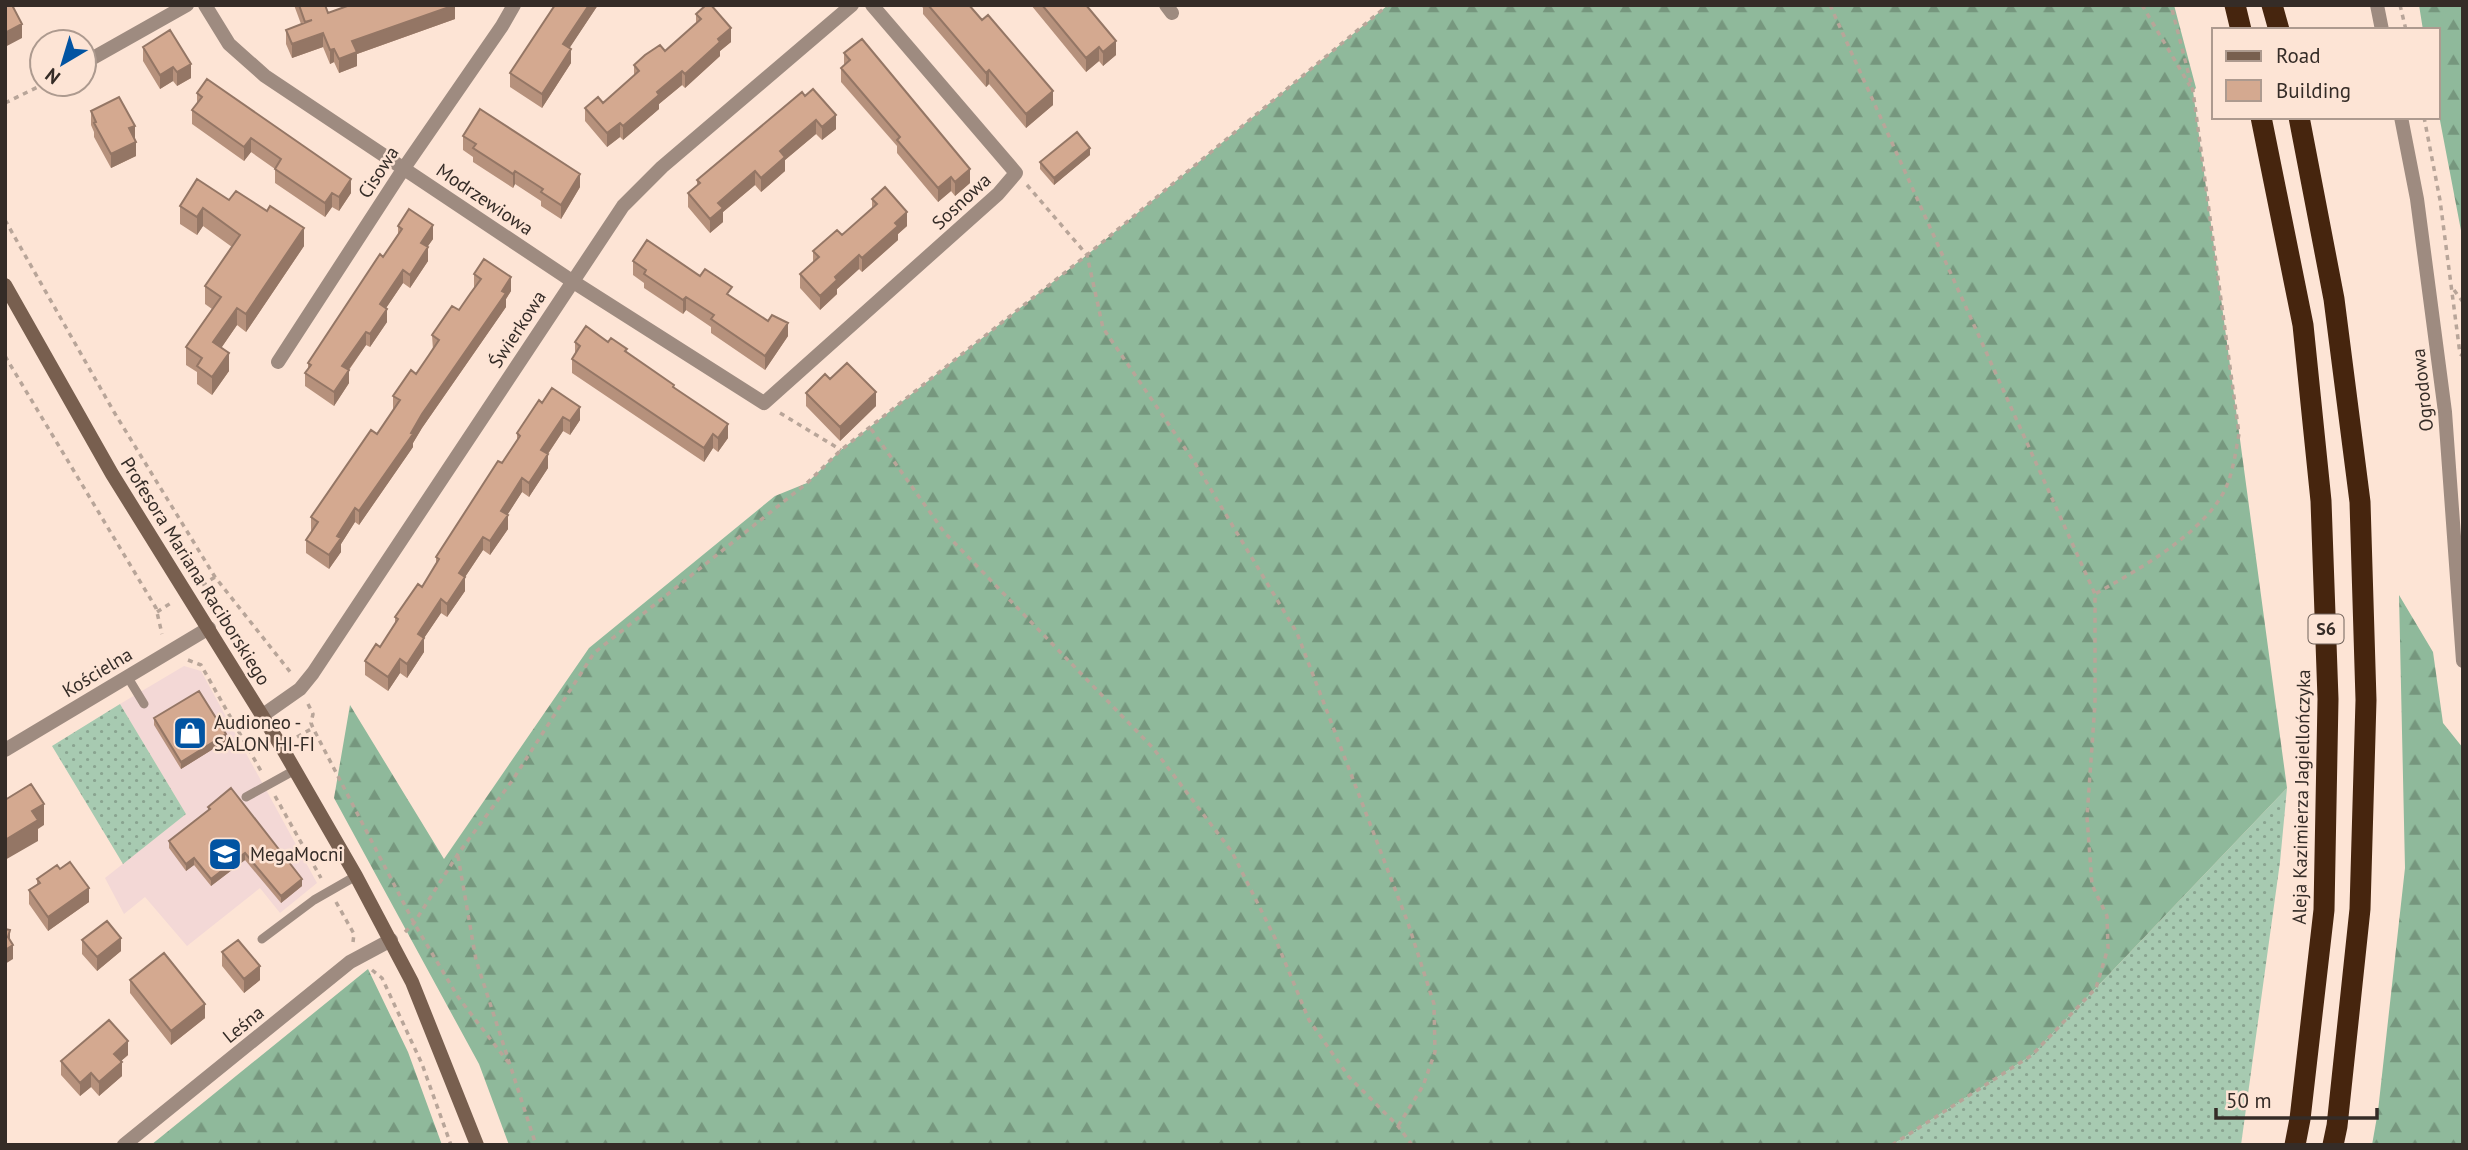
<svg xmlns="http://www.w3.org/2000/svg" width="2468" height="1150" font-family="'PT Sans',sans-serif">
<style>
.commercial{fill:#f3d8d6}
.grass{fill:url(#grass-dots)}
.forest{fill:url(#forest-firs)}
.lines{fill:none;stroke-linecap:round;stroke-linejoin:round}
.path{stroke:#b8a599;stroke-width:3.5;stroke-dasharray:5 5;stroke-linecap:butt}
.service{stroke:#9e8b80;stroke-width:9}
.minor{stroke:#9e8b80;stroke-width:14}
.secondary{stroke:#785f4f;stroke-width:14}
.motorway{stroke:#46250e;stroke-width:21}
.wall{fill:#b6917c}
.shaded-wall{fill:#947665}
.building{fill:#d4a990;stroke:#947665;stroke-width:2}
.labels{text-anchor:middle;stroke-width:5;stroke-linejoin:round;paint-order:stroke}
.shield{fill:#fde4d5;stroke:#71635b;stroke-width:2}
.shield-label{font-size:18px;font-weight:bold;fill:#352c27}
.street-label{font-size:19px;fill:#352c27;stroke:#fde4d5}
.poi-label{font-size:19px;fill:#352c27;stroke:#fde4d5;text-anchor:start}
</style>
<defs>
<pattern id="grass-dots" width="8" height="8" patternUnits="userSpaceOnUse" patternTransform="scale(1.75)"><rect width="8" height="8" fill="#a7cab1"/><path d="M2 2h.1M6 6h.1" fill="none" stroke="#89a490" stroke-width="1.8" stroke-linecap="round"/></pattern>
<pattern id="forest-firs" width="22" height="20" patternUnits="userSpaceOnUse" patternTransform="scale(1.75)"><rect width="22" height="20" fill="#8fb99b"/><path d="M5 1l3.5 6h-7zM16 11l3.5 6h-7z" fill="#76977e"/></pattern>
</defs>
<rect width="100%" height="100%" fill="#fde4d5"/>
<path class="commercial" d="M184 666 201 671 317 883 280 913 260 888 187 946 145 897 124 914 105 878 186 814 120 704Z"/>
<path class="grass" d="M120 704 186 814 123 864 52 746Z
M2287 788 2280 862 2241 1145H1892L2032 1055Z"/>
<path class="forest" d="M1388 5H2174L2196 88 2193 91 2287 788 2032 1055 1892 1145H509L479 1064 334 798 350 705 444 859 589 648 775 496 807 483 841 450 1087 255Z
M2419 5H2463V241L2438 110V30H2423Z
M2399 595 2433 652 2443 723 2463 748V1145H2372L2378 1111 2405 868Z
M368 969 408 1052 442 1145H151Z"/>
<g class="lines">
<path class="path" d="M1830 5 2095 594
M2142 5 2190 86
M2400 5 2406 30
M5 103 44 84
M2424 117 2440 200 2460 354 2463 356
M1027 185 1087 255 1103 328 1195 463 1297 633 1408 923 1434 1004 1435 1052 1423 1086 1398 1126
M5 220 114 412 215 577 291 673
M2454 290 2463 302
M5 356 156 608 162 634
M780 413 841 450
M871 429 944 532 1153 748 1232 852 1275 938 1309 1020 1349 1077 1398 1126 1412 1145
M202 585 215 577
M157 612 171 603
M188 660 201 665 261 771
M308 704 313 714 311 723 313 728 414 923 458 997 511 1066
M297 737 313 728
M275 796 321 878
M458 856 476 960 536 1145
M336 902 354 934 353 942
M405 932 414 923 458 854 512 781 594 653 807 483 841 450 1087 255 1388 5
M372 970 382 978 422 1064 451 1145
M1892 1145 2032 1055 2096 988 2108 948 2107 916 2092 885 2087 817 2095 704V594C2136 571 2192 540 2219 500 2232 482 2235 455 2239 434L2193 91 2171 5"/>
<path class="service" d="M127 676 144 704
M246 797 295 770
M262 939 314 900 356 876"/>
<path class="minor" d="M205 5 229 44 265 76 572 281 764 403 998 194 1016 173 872 5
M1166 5 1172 13
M2377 5 2382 30
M84 63 187 5
M2401 117 2417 199 2445 412 2463 661
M278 362 404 168 502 26 514 5
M263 715 300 689 313 673 623 206 662 167 852 5
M5 750 209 628
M124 1145 350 962 391 940"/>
<path class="secondary" d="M5 285 112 474 281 746 356 876 412 982 477 1145"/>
<path class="motorway" d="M2235 5 2241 30
M2272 5 2279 30
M2261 117 2303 325 2321 501 2328 699 2324 910 2300 1119 2295 1145
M2299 117 2334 299 2360 502 2366 700 2360 909 2337 1126 2333 1145"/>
</g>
<path class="wall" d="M294 5H325L328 13 455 19 357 54V66L339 73 334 62 330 64 323 47 292 58 286 44V30L301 24Z
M555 5H598L569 48 571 63 542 108 510 87V73Z
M921 5H969L1053 105 1026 128 989 84 986 87 923 14V8Z
M1031 5H1086L1116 55 1103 66 1099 61 1086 72Z
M696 14 731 42 720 51V56L685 88 682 85 659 104V109L623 140 620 137 607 147 585 121V108L603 103 634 76V65L665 51 696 24Z
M143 47 191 78 177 86 173 81 160 89 143 61Z
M844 53 970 183 955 196 951 191 938 202 897 153V146L841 82V68L844 65Z
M802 92 836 129 822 140 816 134 785 160V171L761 192 755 185 723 212V222L710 233 688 207V193L697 185V180Z
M197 93 351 193 339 211 332 207 325 217 275 183V169L251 152 244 161 192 124V110L197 104Z
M91 111 135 140 136 156 111 168 94 137V132L91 125Z
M463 136 580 187 561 219 541 206V201L515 184 513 188 473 162V157L463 150Z
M1090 155 1054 185 1040 169V162Z
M872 199 907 226 898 234V240L862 272 859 269 837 289V294L820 310 800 288V274L813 262V251L842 235 872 209Z
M229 200 304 246 246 332 237 325 221 348 229 371 212 395 197 384V372L186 365V347L212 309 205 304V286L232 247 203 226 197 235 180 224V206Z
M398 226 433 239 427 247 428 261 410 288 403 283 386 308 387 322 370 347 366 345 349 370V383L334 406 305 386V373L308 369V363L383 257 398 234Z
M633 261 732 297 788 336 765 370 711 333V327L686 310 683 314 644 288V283L633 275Z
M474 274 511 291 506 299V307L422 428 413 443V447L359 525 355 522 341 544V552L329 569 306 553V540L311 532V517L377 434 393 410V396L416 374 433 350 432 335 459 310 474 288Z
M575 342H608L627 352 674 388 728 438 718 452 713 448 704 462 572 373V359L575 354Z
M830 379 876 406 840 441 806 406V393Z
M539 400 580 420 570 435 563 431 548 454V468L529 497 522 492 507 515 508 529 490 555 483 550 465 577V591L447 617 441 613 424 638V652L407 678 400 673 388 691 365 675V661L380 647 395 624V617L422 587 436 565V557L517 441V433Z
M154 718 226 741 181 769 154 725Z
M208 807 302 886 281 903 245 860 211 886 194 865 186 871 169 848V841L208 810Z
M37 879 89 902 48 931 29 904V890L37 884Z
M82 940 121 951 97 971 82 954Z
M222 952 260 980 244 993 222 966Z
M130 980 205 1018 171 1045 130 993Z
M128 1055 121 1061 122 1076 99 1096 91 1087 80 1096 61 1075V1061Z"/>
<path class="shaded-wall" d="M455 5V19L357 54V66L339 73V59L352 41Z
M589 5H598L563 58V44Z
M22 24V38L5 47V33Z
M731 28V42L720 51V56L685 88V74L718 39Z
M323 33V47L292 58V44Z
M1116 41V55L1103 66V52Z
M1099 47V61L1086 72V58Z
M334 49V62L330 64V50Z
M571 49V63L542 108V94Z
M191 64V78L177 86V72Z
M173 67V81L160 89V75Z
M989 70V84L986 87V73Z
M682 71V85L659 104V109L623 140V126L657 92Z
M1053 91V105L1026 128V114Z
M836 115V129L822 140V127Z
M816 120V134L785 160V171L761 192V178L780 151Z
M620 123V137L607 147V133Z
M135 126V140L129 128Z
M251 138V152L244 161V147Z
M136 142V156L111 168V154Z
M1090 148V155L1054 185V178Z
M970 169V183L955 196V182Z
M515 171V184L513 188V174Z
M755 171V185L723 212V222L710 233V219L718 203Z
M580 174V187L561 219V205Z
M951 177V191L938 202V188Z
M351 179V193L339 211V197Z
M332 193V207L325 217V203Z
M203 208V226L197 235V217Z
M907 212V226L898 234V240L862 272V258L895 223Z
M433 225V239L421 256V243Z
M304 228V246L246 332V314Z
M428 247V261L410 288V275Z
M859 255V269L837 289V294L820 310V296L835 277Z
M403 270V283L380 317V304Z
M511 277V291L506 299V307L422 428 413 443V447L359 525V511L411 433 422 414Z
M686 297V310L683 314V300Z
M237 308V325L213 360V342Z
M387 309V322L370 347V334Z
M788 323V336L765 370V356Z
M366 332V345L342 379V366Z
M229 353V371L212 395V377Z
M349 370V383L334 406V392Z
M876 392V406L840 441V427Z
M580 407V420L570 435V421Z
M563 417V431L541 464V450Z
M728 424V438L718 452V438Z
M713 434V448L704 462V448Z
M548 454V468L529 497V483Z
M522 478V492L501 525V511Z
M355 508V522L341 544V552L329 569V555L337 536Z
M508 515V529L490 555V541Z
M483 537V550L465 577V591L447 617V604L459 573Z
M441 599V613L418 647V634Z
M424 638V652L407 678V664Z
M400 659V673L388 691V677Z
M226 734V741L181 769V762Z
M44 804V825L38 829V841L5 860V840L32 811Z
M245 853V860L211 886V879Z
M194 858V865L186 871V864Z
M302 879V886L281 903V896Z
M89 888V902L48 931V917Z
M10 930V944L13 945V959L5 964V950Z
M121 938V951L97 971V957Z
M260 966V980L244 993V979Z
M205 1004V1018L171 1045V1031Z
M128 1041V1055L114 1067V1054Z
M122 1062V1076L99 1096V1082Z
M91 1073V1087L80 1096V1083Z"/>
<path class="building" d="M5 5H12L22 24 5 33Z
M299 5H325L328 13 350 5H455L352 41 357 52 339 59 334 49 330 50 323 33 292 44 286 30 312 20 305 22Z
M555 5H589L563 44 571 49 542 94 510 73Z
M706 5H711L731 28 718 39 720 42 685 74 682 71 657 92 659 95 623 126 620 123 607 133 585 108 598 97 603 103 639 71 634 65 645 55 660 45 665 51 701 19 696 14Z
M928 5H969L982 20 988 15 1053 91 1026 114 989 70 986 73Z
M1042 5H1086L1116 41 1103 52 1099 47 1086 58Z
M170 30 191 64 177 72 173 67 160 75 143 47Z
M862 39 970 169 955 182 951 177 938 188 897 140 900 137 841 68 850 60 844 53Z
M207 79 351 179 339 197 332 193 325 203 275 169 281 159 251 138 244 147 192 110 202 97 197 93Z
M813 89 836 115 822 127 816 120 780 151 785 157 761 178 755 171 718 203 723 208 710 219 688 193 700 183 697 180 802 92 805 96Z
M119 97 135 126 129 128 136 142 111 154 94 123 96 122 91 111Z
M480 109 580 174 561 205 541 192 543 189 515 171 513 174 473 148 476 144 463 136Z
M1077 132 1090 148 1054 178 1040 162Z
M197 179 229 200 236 191 267 211 270 206 304 228 246 314 237 308 213 342 229 353 212 377 197 366 202 358 186 347 221 297 205 286 240 235 203 208 197 217 180 206Z
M885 187 907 212 895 223 898 226 862 258 859 255 835 277 837 280 820 296 800 274 819 257 813 251 837 230 842 235 877 204 872 199Z
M409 209 433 225 421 243 428 247 410 275 403 270 380 304 387 309 370 334 366 332 342 366 349 370 334 392 305 373 311 365 308 363 380 254 383 257 402 229 398 226Z
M647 240 700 276 705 269 732 287 727 294 768 321 772 315 788 323 765 356 711 319 714 315 686 297 683 300 644 274 646 270 633 261Z
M484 259 511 277 502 291 506 293 422 414 411 433 413 434 359 511 355 508 337 536 341 538 329 555 306 540 318 522 311 517 371 430 377 434 400 400 393 396 411 370 416 374 429 355 439 340 432 335 452 306 459 310 470 294 481 279 474 274Z
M586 326 608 342 611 338 627 349 625 351 674 385 673 387 728 424 718 438 713 434 704 448 572 359 580 346 575 342Z
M847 363 876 392 840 427 806 393 825 374 830 379Z
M552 388 580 407 570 421 563 417 541 450 548 454 539 468 529 483 522 478 501 511 508 515 498 529 490 541 483 537 459 573 465 577 447 604 441 599 418 634 424 638 407 664 400 659 388 677 365 661 376 644 380 647 398 619 395 617 418 584 422 587 439 559 436 557 498 461 502 463 520 436 517 433 539 400 542 403Z
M199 691 226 734 181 762 154 718Z
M31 784 44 804 32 811 38 820 5 840V800Z
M231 788 302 879 281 896 245 853 211 879 194 858 186 864 169 841 210 809 208 807Z
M70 862 89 888 48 917 29 890 40 883 37 879 57 865 60 869Z
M107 921 121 938 97 957 82 940Z
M5 929 10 930 8 937 13 945 5 950Z
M238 940 260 966 244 979 222 952Z
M164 953 205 1004 171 1031 130 980Z
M109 1020 128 1041 114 1054 122 1062 99 1082 91 1073 80 1083 61 1061Z"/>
<defs>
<g id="shop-square" transform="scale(1.75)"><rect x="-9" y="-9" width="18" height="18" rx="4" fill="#0254a2" stroke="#fde4d5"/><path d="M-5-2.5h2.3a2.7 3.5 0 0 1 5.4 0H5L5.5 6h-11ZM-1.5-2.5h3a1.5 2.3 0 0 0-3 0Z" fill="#fff"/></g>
<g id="school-square" transform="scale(1.75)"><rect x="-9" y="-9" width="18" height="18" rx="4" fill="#0254a2" stroke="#fde4d5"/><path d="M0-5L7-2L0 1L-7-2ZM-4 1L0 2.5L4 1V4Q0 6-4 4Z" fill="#fff"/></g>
</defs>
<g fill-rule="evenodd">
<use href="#shop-square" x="190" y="733"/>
<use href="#school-square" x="225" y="854"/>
</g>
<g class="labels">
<rect class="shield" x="2308.5" y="614.5" width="35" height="29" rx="5"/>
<g class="shield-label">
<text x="2326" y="635">S6</text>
</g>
<g class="street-label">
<text transform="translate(378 172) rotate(-57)" y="7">Cisowa</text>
<text transform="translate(485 199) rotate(34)" y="7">Modrzewiowa</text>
<text transform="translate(961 201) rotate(-43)" y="7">Sosnowa</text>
<text transform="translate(517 329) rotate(-57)" y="7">Świerkowa</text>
<text transform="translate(2422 390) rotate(-96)" y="7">Ogrodowa</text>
<text transform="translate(196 571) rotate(58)" y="7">Profesora Mariana Raciborskiego</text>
<text transform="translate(97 672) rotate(-31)" y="7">Kościelna</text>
<text transform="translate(2301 797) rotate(-89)" y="7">Aleja Kazimierza Jagiellończyka</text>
<text transform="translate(243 1024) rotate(-39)" y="7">Leśna</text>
</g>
<g class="poi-label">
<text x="214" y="729">Audioneo -<tspan x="214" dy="22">SALON HI-FI</tspan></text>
<text x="250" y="861">MegaMocni</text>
</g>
</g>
<rect width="2468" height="1150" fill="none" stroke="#352c27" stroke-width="14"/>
<rect x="2212" y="28" width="228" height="91" fill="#fde4d5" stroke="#ad9a8f" stroke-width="2"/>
<rect x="2226" y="51" width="35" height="10" fill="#785f4f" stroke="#ad9a8f" stroke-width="2"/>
<text x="2276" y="63" font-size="21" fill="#352c27">Road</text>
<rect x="2226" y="80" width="35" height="21" fill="#d4a990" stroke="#ad9a8f" stroke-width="2"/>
<text x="2276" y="98" font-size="21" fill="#352c27">Building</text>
<g transform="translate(63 63) rotate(218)"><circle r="33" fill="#fde4d5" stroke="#ad9a8f" stroke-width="2"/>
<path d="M0-5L12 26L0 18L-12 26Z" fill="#0254a2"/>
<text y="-10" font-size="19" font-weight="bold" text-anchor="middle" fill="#352c27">N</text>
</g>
<path d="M2216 1108v10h161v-10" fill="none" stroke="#352c27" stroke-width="3.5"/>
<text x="2226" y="1108" font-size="21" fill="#352c27" stroke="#fde4d5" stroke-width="5" paint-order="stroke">50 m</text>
</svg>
